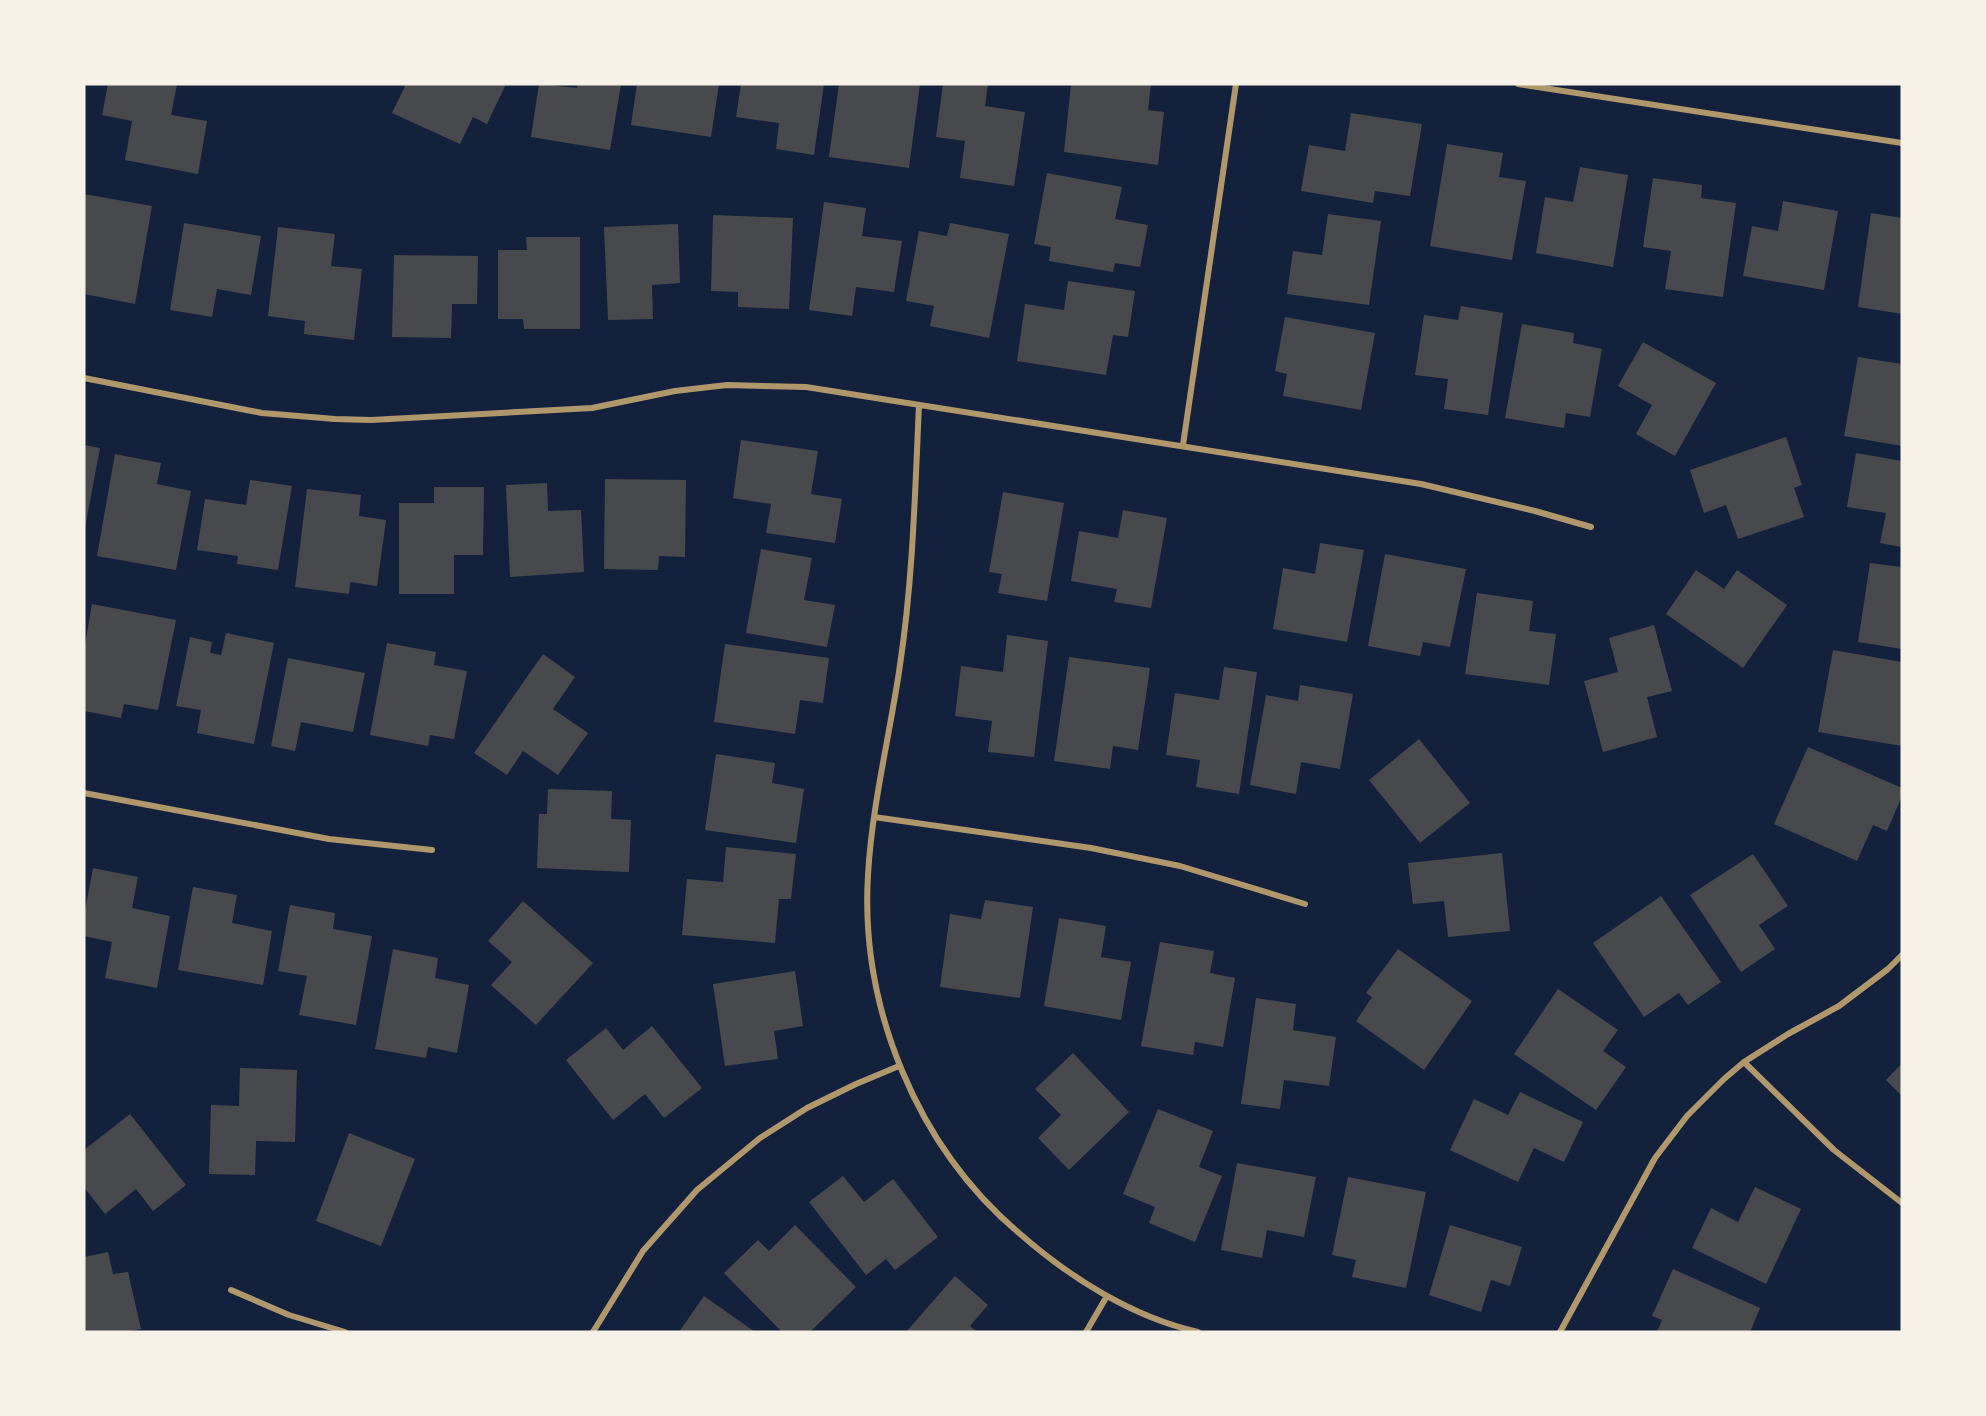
<svg xmlns="http://www.w3.org/2000/svg" width="1986" height="1416" font-family="'Nunito Sans',sans-serif">
<style>
.building{fill:#48494c}
.lines{fill:none;stroke-linecap:round;stroke-linejoin:round}
.minor{stroke:#b1986c;stroke-width:6}
</style>
<rect width="100%" height="100%" fill="#14213d"/>
<path class="building" d="M108 84H177L171 115 207 121 198 174 125 160 132 121 102 115Z
M406 84H506L487 124 473 117 460 144 392 113Z
M539 84 577 88 578 84H621L610 150 531 137Z
M637 84H719L711 137 631 125Z
M741 84H824L814 155 776 149 779 123 736 117Z
M839 84H920L909 168 829 157Z
M943 84H988L985 106 1025 112 1014 186 960 178 965 141 936 137Z
M1071 84H1151L1148 110 1164 112 1158 165 1064 152Z
M1351 113 1422 124 1410 196 1375 191 1373 203 1301 191 1309 145 1345 151Z
M1447 144 1503 153 1499 177 1526 181 1512 260 1430 246Z
M1580 167 1628 175 1613 267 1536 253 1545 197 1573 202Z
M1047 173 1122 187 1115 219 1148 225 1140 267 1115 263 1113 272 1049 261 1051 247 1034 244Z
M1653 178 1702 185 1701 198 1736 203 1723 297 1665 289 1671 251 1643 247Z
M84 194 152 206 135 304 84 294Z
M1783 201 1838 211 1824 290 1743 276 1752 226 1778 231Z
M824 202 866 208 862 236 902 241 894 292 856 287 852 316 809 310Z
M1871 213 1902 218V314L1858 307Z
M1328 214 1381 221 1369 305 1287 294 1293 251 1322 255Z
M713 215 793 218 789 309 738 307V292L711 291Z
M184 223 261 236 251 295 217 289 212 317 170 310Z
M950 223 1009 234 989 338 930 326 934 306 906 301 919 231 947 236Z
M678 224 680 283 652 285 653 319 608 320 604 227Z
M278 227 335 234 331 266 362 269 354 340 304 334 305 321 268 316Z
M526 237H580V329H524L523 319H498V250H527Z
M394 255 478 256 477 304H452L451 338 392 337Z
M1068 281 1135 291 1128 337 1113 335 1106 375 1017 361 1025 304 1064 310Z
M1461 306 1503 313 1488 415 1444 409 1448 379 1415 375 1424 315 1458 320Z
M1285 317 1375 333 1361 410 1283 396 1287 374 1275 371Z
M1522 324 1574 333 1573 343 1602 349 1590 417 1566 413 1564 428 1505 418Z
M1643 342 1716 383 1675 456 1636 434 1652 405 1618 386Z
M1858 357 1902 364V446L1844 436Z
M1786 437 1802 485 1794 488 1804 517 1738 539 1726 505 1704 513 1690 470Z
M741 440 818 451 811 494 842 499 835 543 766 533 771 504 733 498Z
M84 445 100 448 85 528H84Z
M1856 453 1902 461V547L1880 543 1886 513 1847 507Z
M115 454 161 463 157 484 191 491 176 570 97 556Z
M605 479 686 480 685 557 659 556 658 570 604 569Z
M250 480 292 486 278 570 237 564 238 556 197 550 205 499 246 505Z
M547 483 548 511 581 510 584 572 510 577 506 485Z
M434 487H484L483 555H454V594H399V503H434Z
M307 489 361 495 359 516 386 520 377 586 350 582 349 594 295 587Z
M1003 492 1064 503 1047 601 998 593 1002 574 989 572Z
M1123 510 1167 518 1151 608 1114 602 1117 589 1071 581 1079 531 1118 538Z
M1320 543 1364 550 1347 642 1273 629 1283 568 1315 574Z
M761 549 812 558 804 600 835 605 827 647 746 633Z
M1385 554 1466 569 1450 647 1423 642 1420 656 1368 646Z
M1870 563 1902 567V649L1858 642Z
M1696 570 1724 589 1737 570 1787 605 1743 668 1666 614Z
M1477 593 1533 601 1529 631 1556 634 1549 685 1465 674Z
M92 604 176 620 158 710 124 704 121 718 84 711V650Z
M1654 625 1672 691 1647 697 1657 737 1603 752 1584 681 1618 672 1609 638Z
M226 633 274 643 254 744 197 733 201 710 176 706 190 637 212 642 210 653 221 655Z
M1007 635 1048 641 1034 757 988 752 992 721 955 716 961 666 1003 672Z
M387 643 436 652 434 665 467 671 454 739 430 735 428 746 370 735Z
M725 644 829 658 823 703 800 700 795 734 714 722Z
M1833 650 1902 662V746L1818 732Z
M543 654 575 677 553 709 588 733 558 775 523 751 507 775 474 753Z
M1069 657 1150 668 1138 750 1113 746 1110 769 1054 761Z
M288 658 365 673 353 732 301 722 295 751 271 746Z
M1224 667 1257 672 1239 794 1196 787 1200 760 1166 755 1175 693 1219 700Z
M1300 685 1353 694 1340 769 1301 762 1296 794 1250 785 1266 695 1298 701Z
M1419 739 1470 803 1420 843 1369 780Z
M1808 747 1902 788V796L1887 831 1873 825 1857 861 1774 824Z
M716 754 775 763 772 783 804 789 796 843 705 830Z
M548 789 612 791 611 819 631 820 629 872 537 868 539 814H547Z
M726 847 796 854 791 899H779L775 943 682 935 687 879 723 882Z
M1502 853 1510 931 1448 937 1444 901 1413 904 1408 863Z
M1753 854 1788 906 1759 925 1775 949 1741 972 1690 895Z
M93 868 138 877 132 908 170 916 157 988 105 978 112 942 84 936V915Z
M193 887 237 895 232 923 272 931 263 985 178 970Z
M1661 896 1721 982 1688 1005 1679 993 1644 1017 1593 943Z
M985 900 1033 907 1020 998 940 987 950 914 981 919Z
M523 901 593 963 536 1025 491 985 512 962 488 941Z
M290 905 335 913 333 929 372 936 356 1025 299 1015 307 976 278 971Z
M1059 918 1106 926 1101 957 1131 962 1121 1020 1044 1006Z
M1160 942 1214 951 1210 973 1235 978 1223 1047 1195 1042 1193 1055 1141 1046Z
M393 949 438 958 435 978 469 985 457 1053 428 1047 426 1058 375 1049Z
M1398 949 1472 1001 1424 1070 1356 1021 1372 997 1366 993Z
M795 971 803 1026 774 1031 778 1059 725 1066 713 984Z
M1558 989 1618 1030 1603 1051 1626 1067 1596 1110 1514 1054Z
M1256 998 1296 1004 1293 1030 1336 1037 1329 1086 1284 1080 1280 1109 1241 1104Z
M652 1026 702 1088 664 1118 645 1094 613 1120 566 1060 606 1028 623 1050Z
M1073 1053 1129 1112 1069 1170 1038 1138 1061 1115 1035 1089Z
M1902 1063V1096L1886 1080Z
M240 1068 297 1070 295 1142 256 1141 255 1175 209 1174 211 1105 239 1106Z
M1520 1092 1583 1122 1564 1162 1534 1148 1518 1182 1450 1150 1474 1099 1508 1115Z
M1158 1109 1213 1131 1199 1167 1222 1176 1195 1242 1149 1223 1155 1207 1123 1194Z
M130 1114 186 1185 153 1211 136 1189 105 1214 84 1187V1150Z
M349 1133 415 1159 381 1246 316 1221Z
M1237 1163 1316 1177 1304 1237 1267 1230 1262 1258 1221 1250Z
M843 1176 864 1202 893 1179 938 1237 895 1270 886 1259 866 1275 809 1202Z
M1348 1177 1426 1192 1406 1288 1352 1277 1356 1260 1332 1255Z
M1755 1187 1801 1209 1766 1284 1692 1248 1711 1208 1738 1222Z
M795 1225 856 1287 810 1332H782L724 1273 758 1240 769 1251Z
M1450 1225 1522 1247 1510 1286 1491 1280 1481 1312 1429 1295Z
M108 1252 113 1274 128 1272 141 1329 126 1332H84V1257Z
M1673 1269 1760 1308 1750 1332H1657L1662 1320 1652 1316Z
M955 1276 988 1305 970 1326 977 1332H906Z
M704 1296 755 1332H679Z"/>
<g class="lines">
<path class="minor" d="M1518 84 1902 143
M84 378 262 413 335 419 371 420 592 408 675 391 727 385 806 387 1421 484 1535 511 1591 527
M919 405C915 492 913 579 900 665 890 735 872 804 868 875 860 1007 917 1147 1019 1233 1069 1277 1132 1317 1198 1332
M1183 445 1236 84
M84 793 329 839 432 850
M874 817 1091 848 1180 866 1305 904
M1744 1062 1834 1150 1902 1203
M231 1290 289 1315 345 1332
M593 1332 643 1251 697 1190 760 1138 807 1108 856 1084 899 1066
M1086 1332 1107 1296
M1560 1332 1655 1158 1687 1116 1724 1079 1744 1062 1788 1034 1839 1006 1888 969 1902 955"/>
</g>
<rect width="1986" height="1416" fill="none" stroke="#f6f1e7" stroke-width="171"/>
</svg>
